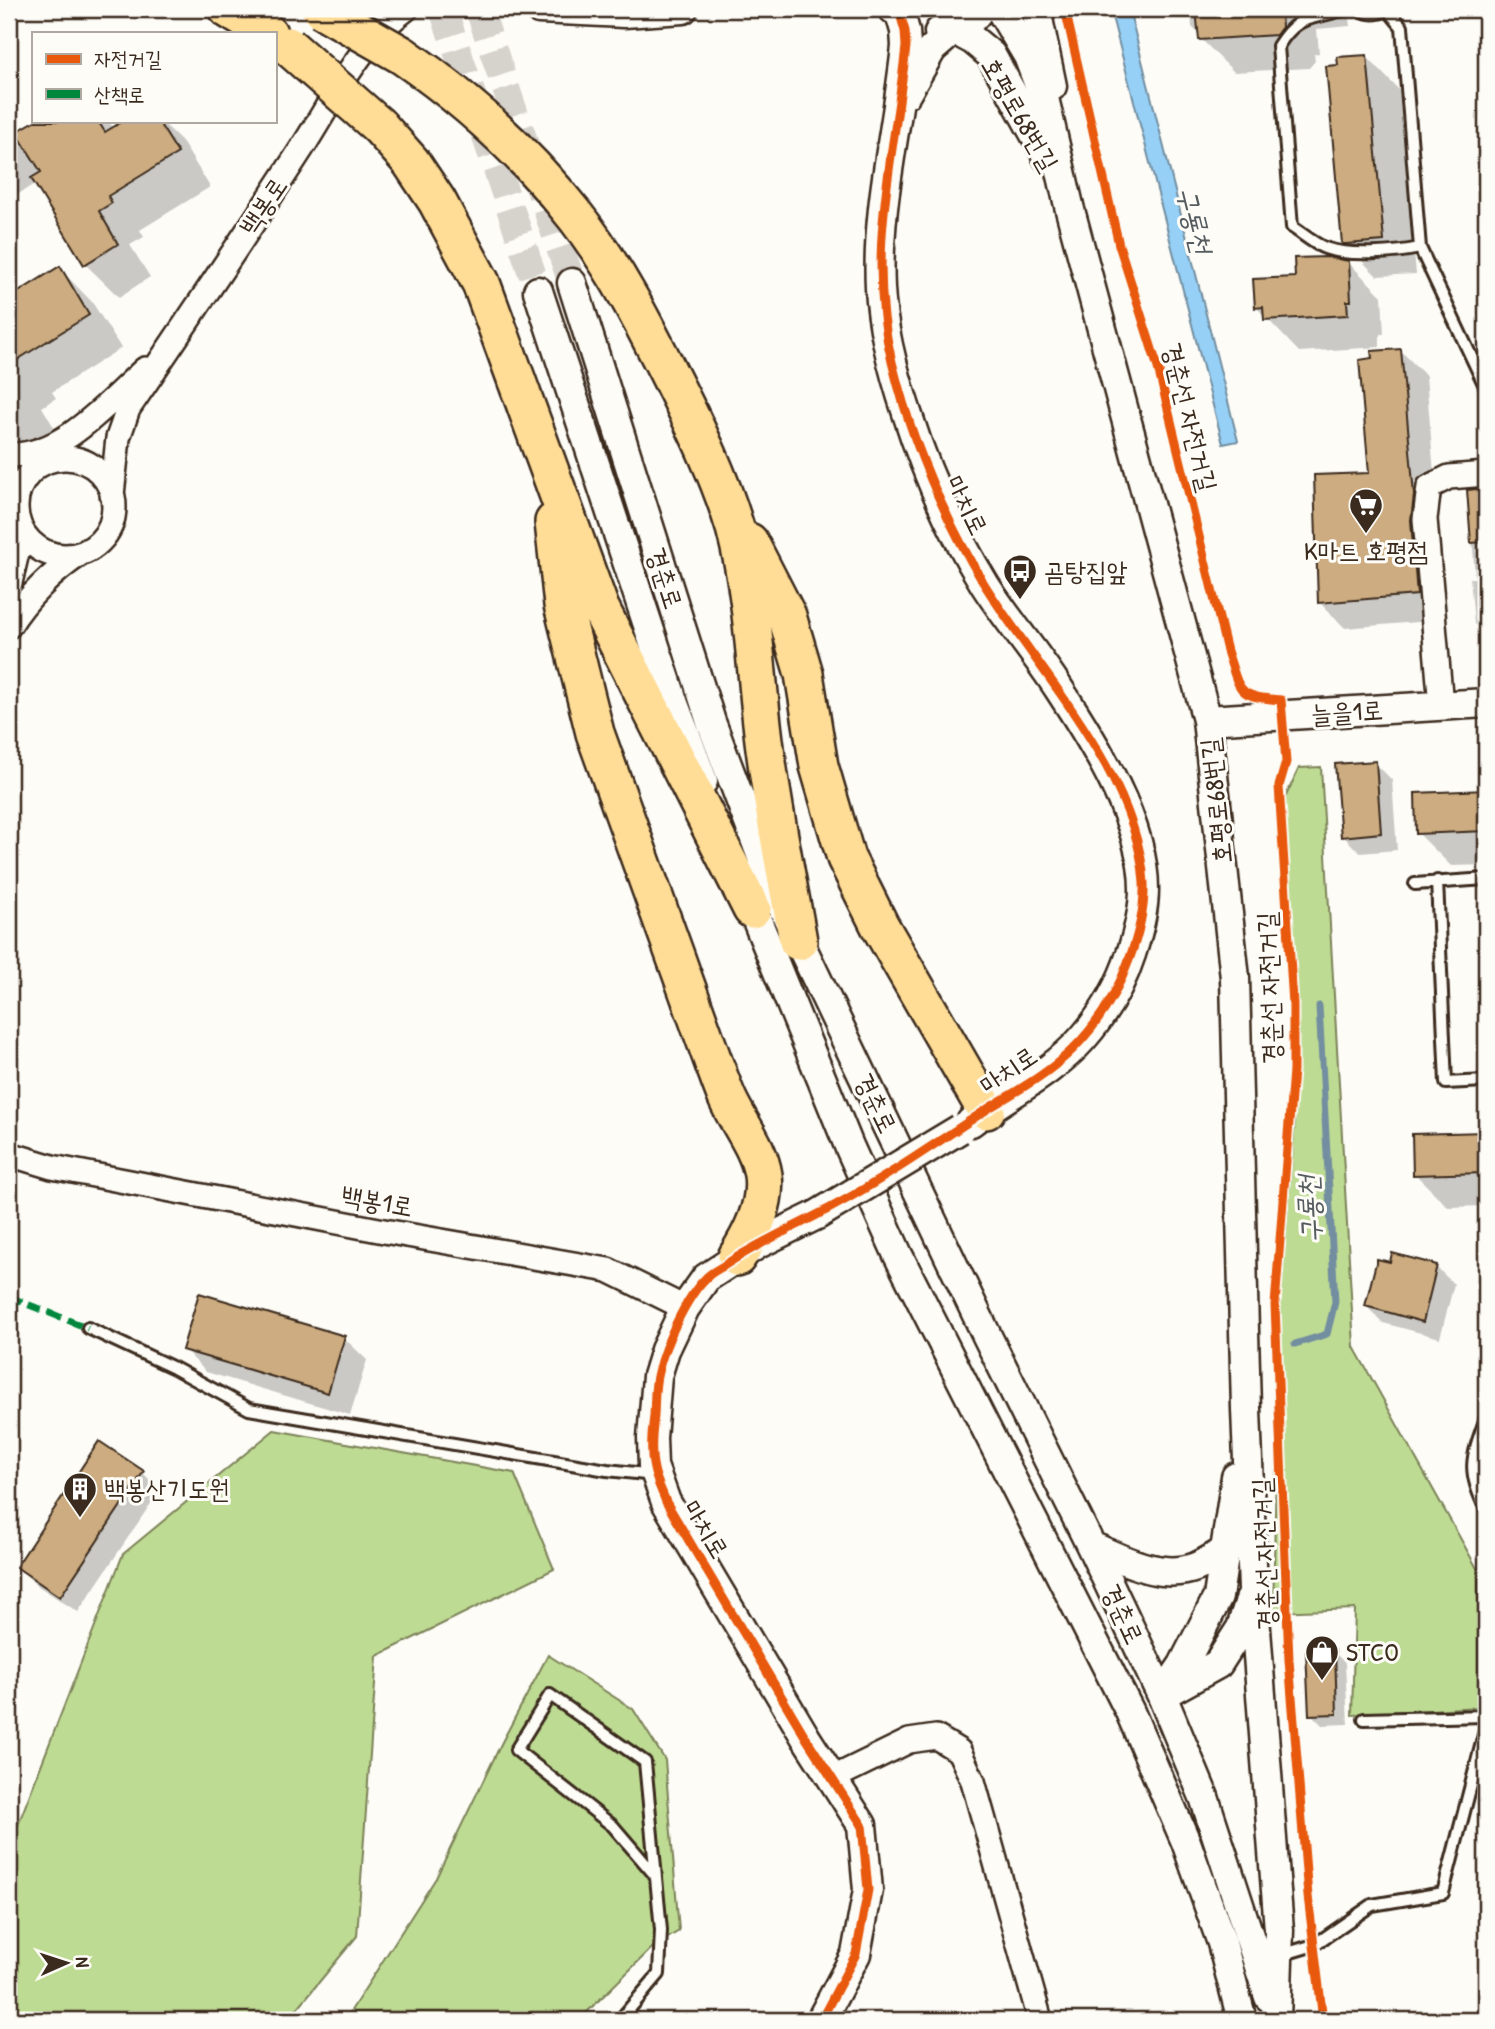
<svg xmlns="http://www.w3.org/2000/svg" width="1495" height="2029" font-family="'Patrick Hand','Poor Story',sans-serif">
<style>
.green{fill:#bedb93;stroke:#7c8258;stroke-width:2}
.water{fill:#96d0f6;stroke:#728ea0;stroke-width:2}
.shadow{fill:#0003}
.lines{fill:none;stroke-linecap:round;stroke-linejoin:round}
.stream{stroke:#728ea0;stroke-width:7}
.building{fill:#ccac80;stroke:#3b2a1e;stroke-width:2}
.tertiary-tunnel{stroke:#d6d2cc;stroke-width:28;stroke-dasharray:28 14;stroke-linecap:butt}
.service-casing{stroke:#3b2a1e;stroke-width:16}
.minor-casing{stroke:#3b2a1e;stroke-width:28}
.tertiary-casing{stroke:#3b2a1e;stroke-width:33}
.trunk-casing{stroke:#3b2a1e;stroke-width:42}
.service{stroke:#fdfcf7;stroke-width:10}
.minor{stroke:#fdfcf7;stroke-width:23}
.tertiary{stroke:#fdfcf7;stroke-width:28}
.trunk{stroke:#ffdd96;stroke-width:37}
.tertiary-bridge-casing{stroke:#3b2a1e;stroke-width:33;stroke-linecap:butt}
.trunk-bridge-casing{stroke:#3b2a1e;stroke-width:42;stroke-linecap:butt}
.tertiary-bridge{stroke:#fdfcf7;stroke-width:28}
.trunk-bridge{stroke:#ffdd96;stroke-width:37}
.quiet{stroke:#00873e;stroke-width:7;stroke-dasharray:14 7;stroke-linecap:butt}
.cycleway-casing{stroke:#fdfcf7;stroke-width:13}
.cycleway{stroke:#e8590c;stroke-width:9}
.labels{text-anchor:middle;stroke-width:6;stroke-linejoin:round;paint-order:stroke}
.street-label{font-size:26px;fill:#3b2a1e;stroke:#fdfcf7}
.poi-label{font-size:26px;fill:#3b2a1e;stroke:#fdfcf7;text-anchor:start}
.water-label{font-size:28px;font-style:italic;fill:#565c5f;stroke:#fdfcf7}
</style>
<rect width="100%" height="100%" fill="#fdfcf7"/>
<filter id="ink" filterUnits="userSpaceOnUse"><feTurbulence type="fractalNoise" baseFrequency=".0143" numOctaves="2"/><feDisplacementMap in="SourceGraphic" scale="14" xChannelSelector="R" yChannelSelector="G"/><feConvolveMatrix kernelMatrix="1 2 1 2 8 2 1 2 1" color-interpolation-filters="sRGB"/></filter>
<g filter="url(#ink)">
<path class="green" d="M1321 767 1354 1347 1479 1572 1478 1707 1352 1715 1355 1609 1273 1612 1279 1318 1295 1122 1285 798 1299 768Z
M274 1430 514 1473 554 1569 377 1656 357 1936 288 2020H9V1848L123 1554Z
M548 1655 633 1709 665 1760 679 1931 653 1947 579 2020H345L436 1878 502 1742Z"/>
<path class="water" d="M1110 9H1129L1238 441 1223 444Z"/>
<path class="shadow" d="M1191 9H1348L1350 26 1317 29 1319 53 1314 54 1315 61 1309 68 1234 72 1201 39 1200 35 1192 27Z
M1366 56 1399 90 1416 274 1377 276 1344 243 1340 66Z
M9 121 19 133 38 121H109L114 129 126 121H161L181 140 210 187 140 230 144 237 130 245 150 277 119 297 85 264 36 183 9 200Z
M1348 262 1382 296 1384 334H1380V347L1299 352 1256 307 1297 278Z
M59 268 92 302 121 348 52 392 56 398 42 407 61 439 30 458 9 437V300Z
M1401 351 1426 376 1438 522 1436 547 1442 620 1345 628 1320 603 1371 474Z
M1486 490V636L1474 624 1470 578H1475L1469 491Z
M1375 763 1392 780 1397 850 1360 853 1343 836Z
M1486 792V865L1451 866 1418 833 1417 794Z
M1486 1133V1206L1448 1207 1415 1174 1413 1136Z
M1436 1267 1454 1284 1440 1338 1383 1323 1366 1306Z
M344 1338 367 1360 350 1415 206 1372 184 1349Z
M143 1473 160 1490 78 1612 35 1584 18 1567Z
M1334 1652 1345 1663 1348 1724 1322 1725 1311 1714Z"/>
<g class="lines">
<path class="stream" d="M1295 1344 1327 1334 1335 1302 1319 1006"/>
</g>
<path class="building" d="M1196 9H1281L1282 27 1276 35 1199 40Z
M1367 55 1384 241 1346 244H1342L1326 66 1338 65 1337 57Z
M35 121H98L105 132 123 121H158L178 153 108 196 112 203 99 211 118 244 84 265 31 178 41 172 16 132Z
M1327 257 1349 261 1351 301H1347L1348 315 1264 320 1263 307 1255 308 1253 279 1295 277 1294 258Z
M60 266 89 315 9 365V298Z
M1401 349 1414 495 1411 520 1417 595 1318 603 1314 475 1369 473 1359 360 1372 358 1371 351Z
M1486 488V542L1471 543 1467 490Z
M1376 761 1381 833 1341 837 1335 764Z
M1486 790V831L1416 834 1415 793Z
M1486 1132V1173L1413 1175 1412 1134Z
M1392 1253 1437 1265 1423 1322 1365 1306 1377 1259 1390 1262Z
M199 1293 345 1336 328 1393 182 1350Z
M99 1441 144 1471 60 1597 16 1567Z
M1335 1650 1337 1714 1309 1715 1306 1651Z"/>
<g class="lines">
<path class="tertiary-tunnel" d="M443 9 538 291
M479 9 572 283"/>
<g class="service-casing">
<path id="service" d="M1344 9C1312 21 1299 12 1278 46L1292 227C1303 234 1314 244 1325 248 1349 257 1396 253 1420 248
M1360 9C1369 16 1379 14 1389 9
M1388 10 1402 27 1420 248 1486 388
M1437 881 1446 1083 1486 1081
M1415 884 1486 879
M88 1328 174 1368 249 1409 607 1470 655 1475
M1486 1418C1472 1457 1466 1470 1486 1509
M1364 1719 1486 1716
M1281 1955 1314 1945 1372 1905 1443 1893 1486 1727
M620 2020 659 1974 661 1930 645 1762 550 1695 516 1750 613 1826 655 1875"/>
</g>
<g class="minor-casing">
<path id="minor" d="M363 43 377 9
M9 455C63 457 107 403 145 369
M16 507a49 49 0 1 1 98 0a49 49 0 1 1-98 0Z
M112 495 118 438 128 409C187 322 245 236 302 148 333 100 359 43 406 9
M9 587 22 531 17 522
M9 626C26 598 53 572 80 554
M1441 706 1425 519 1429 487 1449 477 1486 474
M9 1154 52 1167 384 1231 608 1270 685 1308
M833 1778 909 1741 936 1737 959 1751 973 1781 1040 2020"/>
</g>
<g class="tertiary-casing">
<path id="tertiary" d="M539 9 624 13 683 9
M893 9 899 10 905 31 906 46C898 127 876 206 880 288 882 330 894 374 907 413 926 473 952 531 985 585 1008 621 1036 653 1059 689 1095 744 1144 822 1144 889 1144 912 1138 933 1131 954 1121 985 1104 1014 1083 1038 1051 1074 1008 1094 971 1122
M1000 9 1028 56 1044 98 1070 210 1207 720 1235 978 1246 1409 1253 1590 1279 1930 1276 2020
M1036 9 1052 86
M939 32C958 30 970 24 980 9
M906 94 932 49 954 30 973 40 991 55 1048 158
M572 283 711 722 774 889 987 1336 1091 1546 1162 1696 1204 1797 1269 1997
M538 291 674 704 703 781
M1207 720 1486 703
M745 891 849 1146 898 1255 1130 1712 1186 1842 1222 1943 1242 2020
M817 1215 758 1244 706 1278 685 1308 665 1350 657 1376 652 1438 653 1466 666 1502 806 1738 862 1825 868 1890 856 1954 821 2020
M1091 1546C1122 1559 1161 1581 1196 1567 1206 1563 1216 1556 1225 1551
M1169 1691 1218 1664 1241 1628 1250 1600
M1162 1696 1183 1665 1218 1597 1236 1477"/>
</g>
<g class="trunk-casing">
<path id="trunk" d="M228 9 268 33
M402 55C468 100 527 155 576 217 616 268 646 328 675 386 698 432 720 478 735 528 753 593 755 665 763 732 771 802 786 872 798 941
M379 126 411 162 437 201 481 283 600 608 752 909
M554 522 563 605 595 733 714 1064C719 1076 723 1089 728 1100 739 1124 759 1148 763 1175 767 1204 752 1234 737 1257
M749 542 787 616 804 674 819 766 846 858 880 926 986 1110"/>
</g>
<use href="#service" class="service"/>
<use href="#minor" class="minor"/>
<use href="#tertiary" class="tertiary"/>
<use href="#trunk" class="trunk"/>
<g class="tertiary-bridge-casing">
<path id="tertiary-bridge" d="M817 1215 960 1129"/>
</g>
<g class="trunk-bridge-casing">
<path id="trunk-bridge" d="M321 9 402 55
M288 46 379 126"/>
</g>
<use href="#tertiary-bridge" class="tertiary-bridge"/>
<use href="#trunk-bridge" class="trunk-bridge"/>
<path class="quiet" d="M9 1297 88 1328"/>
<g class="cycleway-casing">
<path id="cycleway" d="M1065 9 1119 245 1158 368 1227 651C1241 693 1236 696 1281 700L1286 762 1279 786 1293 1004V1070L1275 1305 1289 1660 1308 1896 1323 2020
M821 2020 856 1954 868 1890 862 1825 806 1738 666 1502C662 1491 656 1480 654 1469 650 1452 652 1433 654 1416 655 1401 654 1386 658 1372 664 1346 686 1297 706 1278 711 1272 721 1268 728 1263 755 1245 784 1232 813 1217 873 1187 930 1147 986 1110 1016 1091 1047 1075 1073 1049 1097 1025 1117 993 1129 960 1138 936 1145 909 1144 883 1137 772 1038 672 983 582 942 514 911 439 892 362 865 250 895 156 906 46L905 31 899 10 893 9"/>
</g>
<use href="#cycleway" class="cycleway"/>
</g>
</g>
<defs>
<g id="supermarket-pin" transform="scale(1.75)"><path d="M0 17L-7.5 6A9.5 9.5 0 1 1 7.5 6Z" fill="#3b2a1e" stroke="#fdfcf7"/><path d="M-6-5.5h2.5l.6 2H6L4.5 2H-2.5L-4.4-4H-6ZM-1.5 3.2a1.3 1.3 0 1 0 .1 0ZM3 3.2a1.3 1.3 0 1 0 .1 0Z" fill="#fff"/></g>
<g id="bus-pin" transform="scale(1.75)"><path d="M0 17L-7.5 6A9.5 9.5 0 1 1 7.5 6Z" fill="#3b2a1e" stroke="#fdfcf7"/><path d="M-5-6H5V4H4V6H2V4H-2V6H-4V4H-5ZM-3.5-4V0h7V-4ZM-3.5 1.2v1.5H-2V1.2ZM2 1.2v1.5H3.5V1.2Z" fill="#fff"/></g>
<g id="building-pin" transform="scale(1.75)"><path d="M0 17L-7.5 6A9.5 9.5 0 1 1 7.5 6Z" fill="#3b2a1e" stroke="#fdfcf7"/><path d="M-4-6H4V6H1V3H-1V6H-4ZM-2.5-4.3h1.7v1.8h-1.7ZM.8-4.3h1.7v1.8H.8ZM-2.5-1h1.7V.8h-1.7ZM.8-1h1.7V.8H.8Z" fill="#fff"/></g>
<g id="shop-pin" transform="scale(1.75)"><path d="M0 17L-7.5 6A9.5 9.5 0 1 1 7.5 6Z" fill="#3b2a1e" stroke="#fdfcf7"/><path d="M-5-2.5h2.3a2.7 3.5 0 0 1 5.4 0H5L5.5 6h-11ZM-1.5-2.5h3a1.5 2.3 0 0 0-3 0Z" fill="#fff"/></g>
</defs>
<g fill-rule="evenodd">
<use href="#supermarket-pin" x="1366" y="505"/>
<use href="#bus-pin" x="1020" y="571"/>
<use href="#building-pin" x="80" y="1489"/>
<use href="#shop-pin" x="1322" y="1652"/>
</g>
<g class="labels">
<g class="street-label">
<text transform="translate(1020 114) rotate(60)" y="9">호평로68번길</text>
<text transform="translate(263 206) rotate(-56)" y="9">백봉로</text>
<text transform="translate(1190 417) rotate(76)" y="9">경춘선 자전거길</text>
<text transform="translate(967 505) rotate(64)" y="9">마치로</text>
<text transform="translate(665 578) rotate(72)" y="9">경춘로</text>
<text transform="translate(1347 712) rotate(-4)" y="9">늘을1로</text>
<text transform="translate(1216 801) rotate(-96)" y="9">호평로68번길</text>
<text transform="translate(1269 988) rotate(-92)" y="9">경춘선 자전거길</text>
<text transform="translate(1008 1070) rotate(-34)" y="9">마치로</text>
<text transform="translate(876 1103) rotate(64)" y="9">경춘로</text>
<text transform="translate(377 1201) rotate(10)" y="9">백봉1로</text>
<text transform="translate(706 1529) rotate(59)" y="9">마치로</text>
<text transform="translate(1264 1554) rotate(-92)" y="9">경춘선 자전거길</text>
<text transform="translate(1123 1614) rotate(65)" y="9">경춘로</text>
</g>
<g class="poi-label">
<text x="1366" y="560" text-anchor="middle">K마트 호평점</text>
<text x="1044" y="580">곰탕집앞</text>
<text x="104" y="1498">백봉산기도원</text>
<text x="1346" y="1661">STCO</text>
</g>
<g class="water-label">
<text transform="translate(1195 220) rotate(76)" y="10">구룡천</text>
<text transform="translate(1309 1209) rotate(-93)" y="10">구룡천</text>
</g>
</g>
<rect width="1495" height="2029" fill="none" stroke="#fdfcf7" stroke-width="35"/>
<rect x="18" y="18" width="1460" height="1994" fill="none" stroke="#3b2a1e" stroke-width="2.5" filter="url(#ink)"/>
<rect x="32" y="32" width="245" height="91" fill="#fdfcf7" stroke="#afa8a0" stroke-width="2"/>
<rect x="46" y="54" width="35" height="10" fill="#e8590c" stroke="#afa8a0" stroke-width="2"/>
<text x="94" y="66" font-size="21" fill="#3b2a1e">자전거길</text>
<rect x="46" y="89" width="35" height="10" fill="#00873e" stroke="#afa8a0" stroke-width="2"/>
<text x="94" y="102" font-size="21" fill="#3b2a1e">산책로</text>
<g transform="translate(66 1963) rotate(87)" stroke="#fdfcf7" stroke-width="5" paint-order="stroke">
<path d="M0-5L12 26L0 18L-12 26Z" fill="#3b2a1e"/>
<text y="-10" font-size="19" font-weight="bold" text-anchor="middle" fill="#3b2a1e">N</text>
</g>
</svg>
